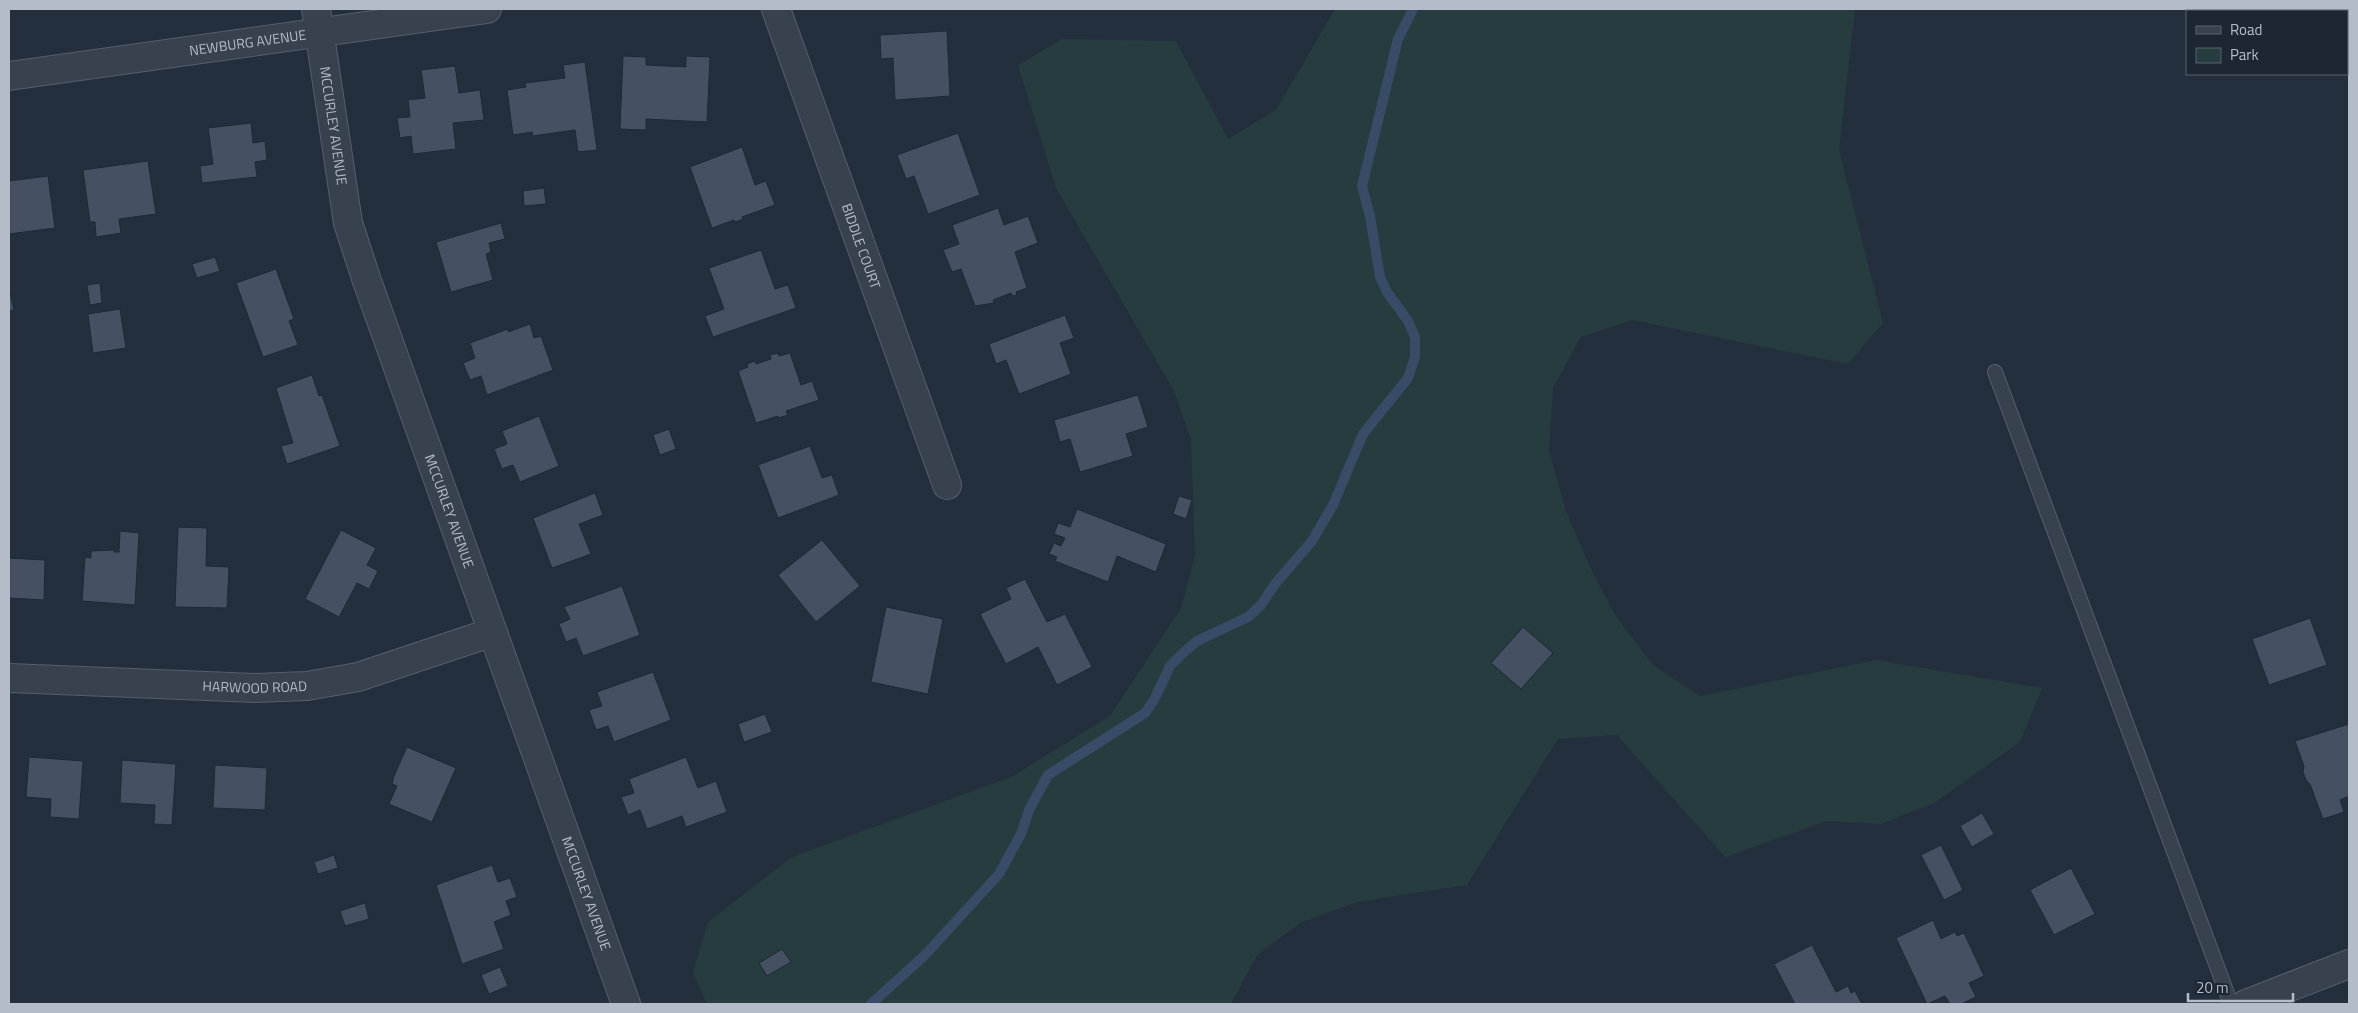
<svg xmlns="http://www.w3.org/2000/svg" width="2358" height="1013" font-family="'Titillium Web',sans-serif">
<style>
.green{fill:#263c3f}
.lines{fill:none;stroke-linecap:round;stroke-linejoin:round}
.stream{stroke:#394c67;stroke-width:10}
.building{fill:#455162;stroke:#1f2835}
.service-casing{stroke:#565f6c;stroke-width:16}
.minor-casing{stroke:#565f6c;stroke-width:30}
.service{stroke:#38414e;stroke-width:14}
.minor{stroke:#38414e;stroke-width:28}
.labels{text-anchor:middle;stroke-width:4;stroke-linejoin:round;paint-order:stroke}
.street-label{font-size:14px;fill:#b4bcc9;stroke:#1d2633}
</style>
<rect width="100%" height="100%" fill="#242f3e"/>
<path class="green" d="M1335 9H1855L1839 150 1883 323 1848 364 1632 320 1581 337 1553 388 1549 451 1566 511 1590 567 1615 615 1653 665 1700 696 1876 660 2042 688 2020 742 1934 803 1881 824 1827 821 1725 857 1617 735 1558 739 1467 885 1357 902 1300 923 1257 955 1231 1004H707L693 972 708 922 792 857 1011 777 1110 716 1181 608 1195 556 1191 440 1174 391 1056 188 1018 65 1063 39 1176 41 1228 139 1276 110Z"/>
<g class="lines">
<path class="stream" d="M871 1004 925 955 999 874 1021 834 1029 810 1048 775 1145 713 1154 700 1170 666 1183 653 1197 641 1248 617 1261 605 1275 584 1312 541 1333 505 1363 434 1408 378 1415 357V337L1408 321 1387 292 1380 277 1370 216 1362 186 1398 39 1413 9"/>
</g>
<path class="building" d="M947 31 950 96 895 100 893 58 881 59 880 35Z
M623 56 646 57V65L686 67V56L710 57 707 122 646 119V130L620 129Z
M585 62 597 150 578 152 575 130 533 136 532 132 513 135 507 90 526 87 525 83 565 78 563 65Z
M455 66 459 93 480 90 484 120 453 123 456 149 413 154 411 136 400 138 397 118 410 117 408 100 425 98 421 70Z
M251 123 253 143 265 141 267 160 255 162 257 177 202 183 200 166 213 164 208 128Z
M958 133 980 195 928 214 914 176 906 179 897 155Z
M742 147 755 185 766 181 775 205 742 217 743 219 735 222 734 220 712 228 690 167Z
M148 161 156 214 119 219 121 233 96 237 95 222H90L83 170Z
M48 176 55 228 9 234V181Z
M544 188 546 204 524 206 523 191Z
M998 208 1004 225 1028 216 1038 243 1015 252 1027 288 1016 292 1017 295 1013 296 1011 293 993 300 994 303 975 306 961 269 952 272 943 250 959 244 952 225Z
M501 223 505 239 489 243 491 252 486 254 493 280 451 292 436 242Z
M761 250 775 289 788 285 796 308 713 337 705 316 724 309 709 268Z
M215 257 220 271 197 278 192 264Z
M276 269 294 319 289 321 298 345 263 357 236 283Z
M100 283 102 303 90 305 87 285Z
M9 289 14 310 9 311Z
M120 309 126 348 93 353 88 314Z
M1065 315 1074 338 1060 343 1071 374 1019 394 1006 360 996 364 989 344Z
M530 324 534 338 541 336 553 370 487 395 481 376 470 380 463 363 475 358 470 343 508 329V332Z
M778 353 779 356 790 353 801 385 812 381 819 400 786 411 788 415 778 418V416L756 423 738 371 748 367 747 364 755 361 756 364 771 359 770 355Z
M312 375 319 396 322 395 340 446 287 464 281 446 293 443 276 388Z
M1138 395 1148 427 1126 434 1133 456 1080 472 1070 439 1060 442 1054 420Z
M539 416 559 466 520 482 513 465 502 469 494 449 507 444 502 431Z
M669 429 676 449 660 455 653 435Z
M810 446 822 478 832 475 839 495 778 518 758 465Z
M595 493 603 515 579 524 591 554 552 568 533 518Z
M1179 496 1192 500 1186 519 1173 514Z
M1077 509 1166 544 1156 572 1117 556 1108 582 1055 561 1057 557 1049 554 1054 543 1061 546 1065 538 1054 534 1058 523 1070 527Z
M178 527 207 528 206 566 229 567 227 608 175 607Z
M341 530 376 548 367 565 378 571 369 589 357 583 339 617 305 599Z
M120 531 139 533 135 605 82 601 85 557 91 558V551L114 550V552H119Z
M822 540 860 586 816 622 778 575Z
M9 558 45 560 44 600 9 598Z
M1025 579 1047 622 1065 614 1092 667 1057 685 1038 647 1006 664 980 614 1011 599 1006 588Z
M622 586 640 635 583 656 576 638 566 642 559 624 570 619 564 607Z
M886 607 943 619 928 694 871 682Z
M2310 618 2327 665 2269 685 2252 639Z
M1523 627 1553 653 1521 689 1491 663Z
M653 672 671 720 614 742 608 726 596 730 589 710 602 706 597 692Z
M765 714 772 732 744 742 738 724Z
M2349 724V796L2340 800 2344 812 2323 819 2310 784 2306 780 2303 772 2304 766 2295 741Z
M407 747 456 768 432 822 389 804 397 786 392 784 394 776Z
M29 757 83 761 79 819 50 817 51 799 26 797Z
M686 757 698 788 716 781 727 812 686 827 682 816 647 829 640 810 628 815 621 797 634 793 629 779Z
M122 760 176 764 172 825 154 824 155 805 120 803Z
M215 765 267 768 265 810 213 808Z
M1982 813 1994 834 1972 847 1960 826Z
M1941 845 1963 890 1944 900 1921 855Z
M334 855 338 868 318 874 314 862Z
M492 865 498 882 510 878 517 897 506 901 511 915 494 922 504 949 462 964 436 885Z
M2071 868 2095 914 2054 935 2030 890Z
M365 903 369 919 345 926 340 911Z
M1933 920 1941 939 1955 932 1957 936 1964 933 1984 976 1969 983 1976 997 1961 1004H1950L1945 996 1927 1004 1896 938Z
M1812 945 1836 992 1848 986 1851 993 1855 991 1862 1004H1795L1774 964Z
M782 949 791 962 767 976 759 963Z
M500 967 508 986 489 994 481 975Z"/>
<g class="lines">
<g class="service-casing">
<path id="service" d="M1995 372 2231 1004"/>
</g>
<g class="minor-casing">
<g id="minor">
<path id="s1" d="M316 9 348 223 367 281 626 1004"/>
<path id="s2" d="M776 9 947 485"/>
<path id="s3" d="M9 76 487 9"/>
<path id="s4" d="M9 678 255 688 307 686 358 677 493 632"/>
<path d="M2246 1004 2349 964"/>
</g>
</g>
<use href="#service" class="service"/>
<use href="#minor" class="minor"/>
</g>
<g class="labels">
<g class="street-label">
<text dy="5" stroke="none"><textPath href="#s3" startOffset="241">NEWBURG AVENUE</textPath></text>
<text dy="5" stroke="none"><textPath href="#s1" startOffset="118">MCCURLEY AVENUE</textPath></text>
<text dy="5" stroke="none"><textPath href="#s2" startOffset="252">BIDDLE COURT</textPath></text>
<text dy="5" stroke="none"><textPath href="#s1" startOffset="522">MCCURLEY AVENUE</textPath></text>
<text dy="5" stroke="none"><textPath href="#s4" startOffset="246">HARWOOD ROAD</textPath></text>
<text dy="5" stroke="none"><textPath href="#s1" startOffset="928">MCCURLEY AVENUE</textPath></text>
</g>
</g>
<rect width="2358" height="1013" fill="none" stroke="#b4bcc9" stroke-width="20"/>
<rect x="2186" y="10" width="162" height="65" fill="#1d2633" stroke="#59626f"/>
<rect x="2196" y="26" width="25" height="8" fill="#38414e" stroke="#59626f"/>
<text x="2230" y="35" font-size="15" fill="#b4bcc9">Road</text>
<rect x="2196" y="48" width="25" height="15" fill="#263c3f" stroke="#59626f"/>
<text x="2230" y="60" font-size="15" fill="#b4bcc9">Park</text>
<path d="M2188 993v8h105v-8" fill="none" stroke="#b4bcc9" stroke-width="2.5"/>
<text x="2196" y="993" font-size="15" fill="#b4bcc9" stroke="#1d2633" stroke-width="4" paint-order="stroke">20 m</text>
</svg>
